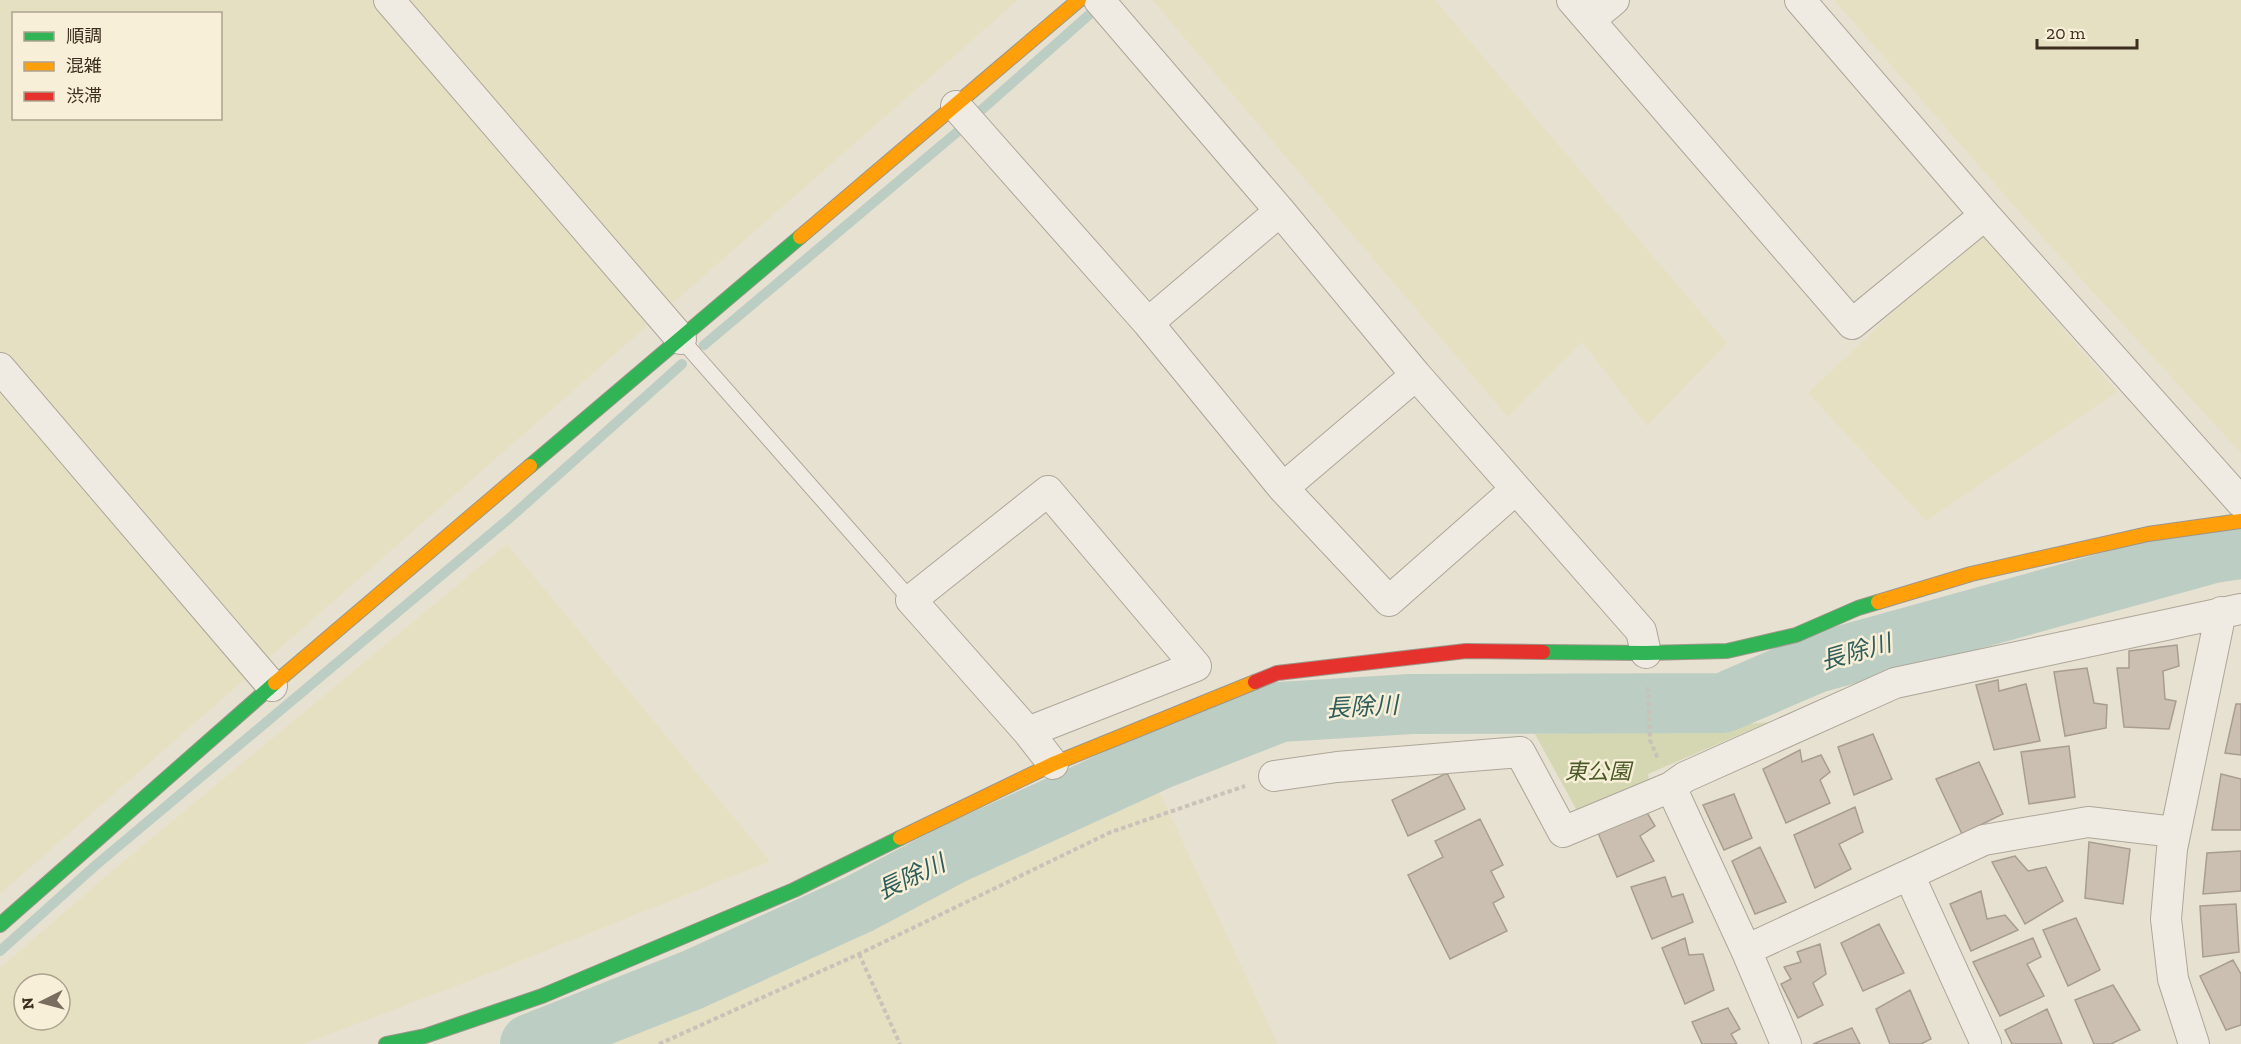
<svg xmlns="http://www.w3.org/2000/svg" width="2241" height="1044" font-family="'Zilla Slab','Noto Sans JP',serif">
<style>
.farmland{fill:#e6e0c2;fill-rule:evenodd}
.green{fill:#d5d7b3}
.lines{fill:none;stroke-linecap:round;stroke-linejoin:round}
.stream{stroke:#bccdc3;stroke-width:10}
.river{stroke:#bccdc3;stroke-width:60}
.building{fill:#cbbfb1;stroke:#a89d90;stroke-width:1.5}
.lane-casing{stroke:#ada699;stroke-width:17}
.street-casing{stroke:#ada699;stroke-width:32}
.fast-casing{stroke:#9c958a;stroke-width:16}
.slow-casing{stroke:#9c958a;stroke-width:16}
.jam-casing{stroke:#9c958a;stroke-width:16}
.path{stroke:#c8c2b9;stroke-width:4;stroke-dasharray:4.5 3;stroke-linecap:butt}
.lane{stroke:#efebe3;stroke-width:15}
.street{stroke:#efebe3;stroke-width:30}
.fast{stroke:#30b455;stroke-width:14}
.slow{stroke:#ff9f0a;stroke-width:14}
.jam{stroke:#e5322d;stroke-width:14}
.labels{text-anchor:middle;stroke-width:5;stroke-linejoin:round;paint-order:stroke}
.park-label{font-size:22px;font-style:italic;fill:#4b5a26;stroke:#f7efd8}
.water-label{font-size:24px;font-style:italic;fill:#2f5d5b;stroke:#f7efd8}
</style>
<rect width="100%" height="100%" fill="#e7e1d1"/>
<path class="farmland" d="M0 0H1018L0 894ZM14 14H220V118H14Z
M1152 0H1435L1727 343 1647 426 1582 342 1508 417Z
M1834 0H2241V453L2022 215Z
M1978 231 2117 392 1926 521 1808 393Z
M507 544 770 861 500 969 304 1044H0V968L112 871ZM24 984H60V1020H24Z
M1160 793 1278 1044H599L765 973 877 919 1060 826Z"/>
<path class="green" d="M1769 722 1648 774 1650 789 1581 818 1535 734 1684 730Z"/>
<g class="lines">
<path class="stream" d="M978 113 1090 14
M704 345 956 133
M0 951 96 865 512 516 682 364"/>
<path class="river" d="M530 1044 692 980 859 904 953 854 1163 758 1280 712 1411 704 1723 703 1816 663 2213 553 2241 549"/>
</g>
<path class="building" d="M2177 645 2179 666 2163 671 2165 699 2176 701 2169 729 2124 727 2117 668H2129V651Z
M2087 668 2094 703 2107 705 2106 728 2065 736 2054 672Z
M1998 680 1999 691 2026 684 2040 741 1994 750 1976 685Z
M2236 704H2241V755L2225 753Z
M1873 734 1892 779 1854 795 1838 747Z
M2069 746 2075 797 2029 804 2021 752Z
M1800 750 1802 762 1821 755 1830 772 1820 780 1830 803 1786 823 1763 769Z
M1979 762 2003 814 1962 834 1936 779Z
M1447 773 1465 809 1408 836 1392 800Z
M2221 774 2241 779V830H2212Z
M1734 794 1752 838 1724 850 1703 805Z
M1855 807 1863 832 1839 844 1851 869 1815 888 1794 835Z
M1646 811 1655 826 1640 836 1654 861 1617 877 1598 833Z
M1480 819 1503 865 1491 871 1504 897 1493 903 1507 931 1450 959 1408 875 1443 857 1435 841Z
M2089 842 2130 849 2123 904 2085 898Z
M1760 847 1786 902 1755 914 1732 861Z
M2241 851V891L2203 894 2207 853Z
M2015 856 2028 871 2046 867 2063 901 2025 924 1992 862Z
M1665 877 1672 897 1683 894 1693 922 1652 939 1631 887Z
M1981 891 1987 919 2005 915 2018 930 1971 951 1950 904Z
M2236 904 2239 952 2203 957 2200 906Z
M2076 918 2100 970 2068 986 2043 930Z
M1879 924 1904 973 1863 991 1841 943Z
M1685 938 1689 955 1703 954 1714 990 1685 1004 1662 948Z
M2033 938 2041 957 2027 964 2044 996 2000 1016 1973 962Z
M1820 944 1826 974 1813 983 1823 1005 1798 1018 1781 984 1791 979 1784 967 1801 962 1797 952Z
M2233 960 2241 974V1025L2226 1030 2200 976Z
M2113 985 2140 1030 2111 1044H2094L2075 1000Z
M1910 990 1931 1039 1921 1044H1890L1876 1009Z
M1728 1008 1740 1029 1731 1034 1737 1044H1702L1692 1022Z
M2047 1009 2062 1044H2012L2005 1030Z
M1852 1028 1860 1044H1813Z"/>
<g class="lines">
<g class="lane-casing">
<path id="lane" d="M681 339 911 600"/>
</g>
<g class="street-casing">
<path id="street" d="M389 0 681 339
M1099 0 1280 211 1416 375 1641 631 1646 653
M1572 0 1852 324 1985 215
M1800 0 1985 215 2241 502
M1590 20 1614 0
M956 106 1148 323 1283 488 1416 375
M1148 323 1280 211
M0 368 272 686
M1283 488 1389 601 1516 489
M1028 732 1196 666 1048 491 911 600 1028 732 1053 764
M1274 776 1337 767 1520 752 1563 832 1671 787 1685 777 1895 683 2241 609
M1671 787 1746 950 1786 1044
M1909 875 1986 1044
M1746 950 1984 840 2088 822 2175 832
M2194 1044 2173 979 2166 919 2172 849 2221 612"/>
</g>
<g class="fast-casing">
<path id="fast" d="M530 466 800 237
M1543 652 1646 653 1727 651 1796 635 1858 608 1878 602
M0 925 275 683
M386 1044 425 1036 542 996 794 890 900 838"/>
</g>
<g class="slow-casing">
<path id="slow" d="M800 237 1079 0
M1878 602 1971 574 2148 534 2241 521
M275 683 530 466
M900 838 1053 764 1255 682"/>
</g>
<g class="jam-casing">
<path id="jam" d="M1255 682 1277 673 1466 651 1543 652"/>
</g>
<path class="path" d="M1648 687 1650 740 1658 759
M859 954 900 1044
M659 1044 859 954 1111 832 1245 786"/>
<use href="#lane" class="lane"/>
<use href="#street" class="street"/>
<use href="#fast" class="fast"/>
<use href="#slow" class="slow"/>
<use href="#jam" class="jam"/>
</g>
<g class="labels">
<g class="park-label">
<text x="1598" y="779">東公園</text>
</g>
<g class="water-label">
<text transform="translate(1856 652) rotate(-16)" y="8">長除川</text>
<text transform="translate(1362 707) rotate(-3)" y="8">長除川</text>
<text transform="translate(911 877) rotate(-25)" y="8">長除川</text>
</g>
</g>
<rect x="12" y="12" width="210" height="108" fill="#f7efd8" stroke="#ada28e" stroke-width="1.5"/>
<rect x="24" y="32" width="30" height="9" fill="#30b455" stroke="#ada28e" stroke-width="1.5"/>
<text x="66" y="42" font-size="18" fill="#3d2f20">順調</text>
<rect x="24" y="62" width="30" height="9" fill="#ff9f0a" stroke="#ada28e" stroke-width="1.5"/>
<text x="66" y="72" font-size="18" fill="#3d2f20">混雑</text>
<rect x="24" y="92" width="30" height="9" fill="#e5322d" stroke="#ada28e" stroke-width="1.5"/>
<text x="66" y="102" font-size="18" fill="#3d2f20">渋滞</text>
<g transform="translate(42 1002) rotate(264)"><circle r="28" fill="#f7efd8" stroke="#ada28e" stroke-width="1.5"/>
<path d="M0-4.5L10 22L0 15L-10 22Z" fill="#786d5e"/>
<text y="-9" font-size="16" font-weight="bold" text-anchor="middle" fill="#3d2f20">N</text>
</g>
<path d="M2037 39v9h100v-9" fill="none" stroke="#3d2f20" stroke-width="3"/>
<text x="2046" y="39" font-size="18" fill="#3d2f20" stroke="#f7efd8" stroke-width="4.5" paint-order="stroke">20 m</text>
</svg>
